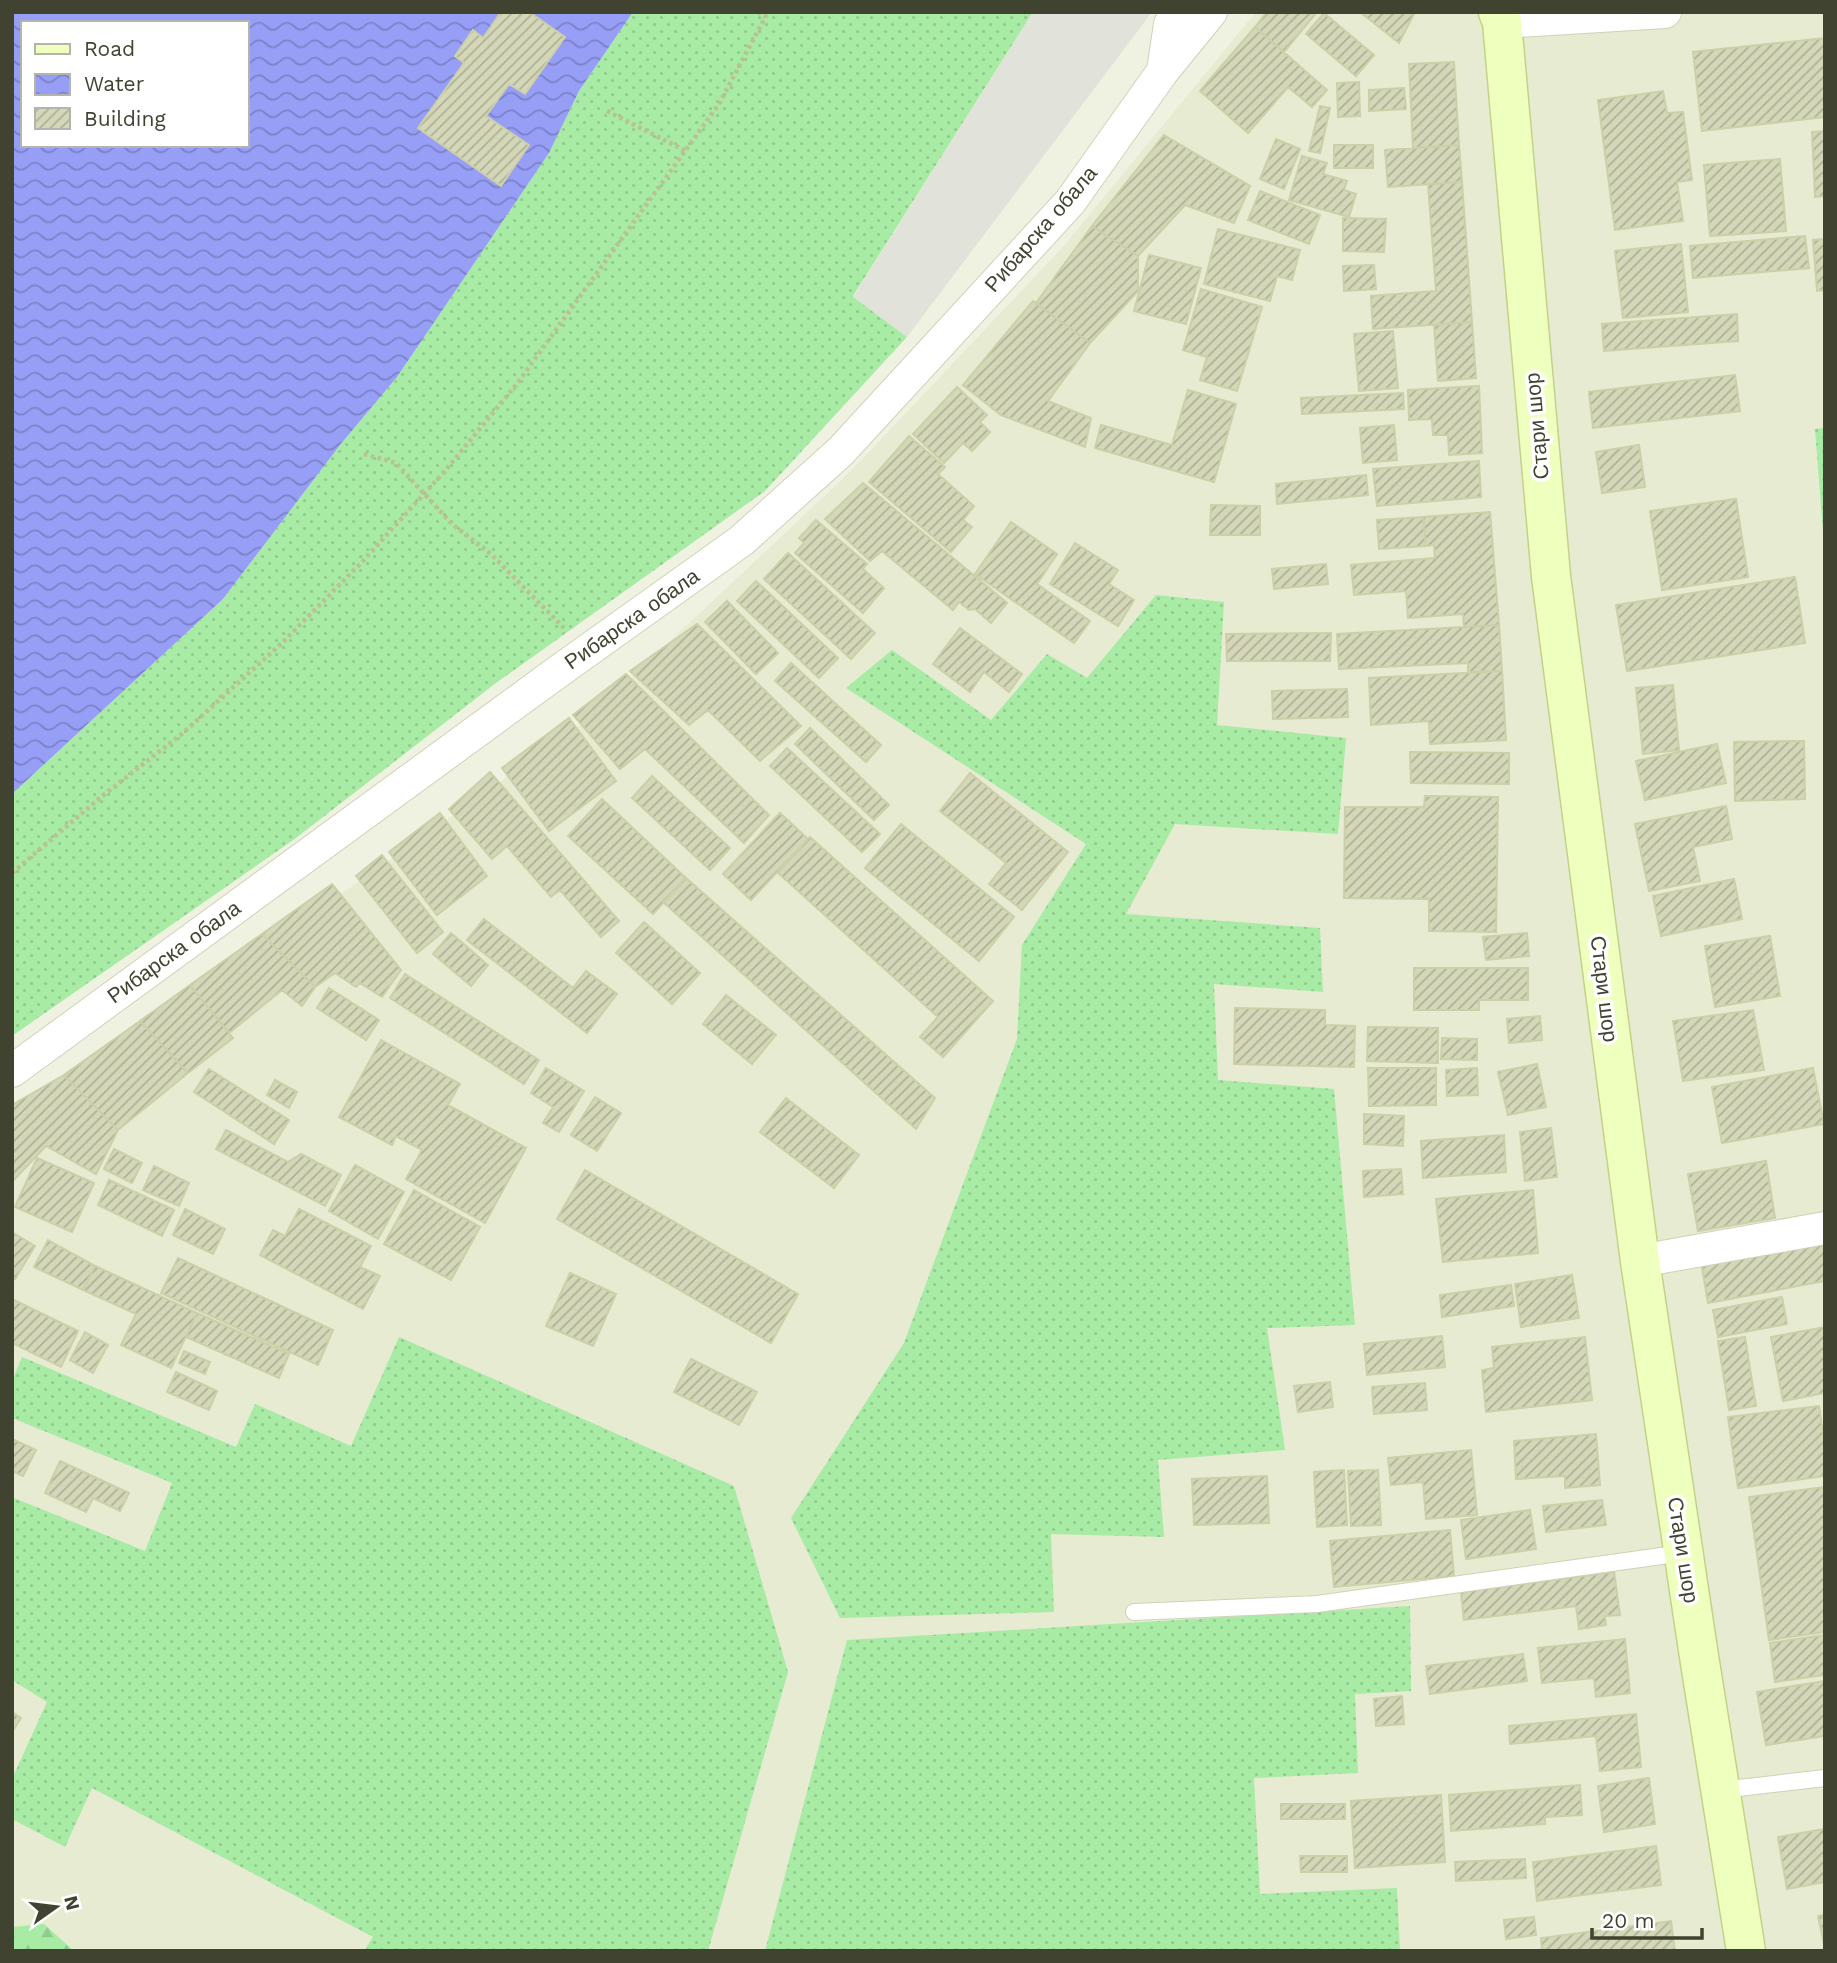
<svg xmlns="http://www.w3.org/2000/svg" width="1837" height="1963" font-family="'Work Sans',sans-serif">
<style>
.residential{fill:#e6ebd2}
.grass{fill:url(#grass-dots)}
.forest{fill:url(#forest-firs)}
.parking{fill:#e1e2da}
.water{fill:url(#water-waves);fill-rule:evenodd}
.building{fill:url(#building-hatch);stroke:#cbd0a8;stroke-width:2}
.lines{fill:none;stroke-linecap:round;stroke-linejoin:round}
.lane-casing{stroke:#ced3b7;stroke-width:18}
.street-casing{stroke:#ced3b7;stroke-width:34}
.secondary-casing{stroke:#c2d389;stroke-width:41}
.path{stroke:#bac193;stroke-width:4.5;stroke-dasharray:3.5 3.5;stroke-linecap:butt}
.lane{stroke:#fff;stroke-width:16}
.street{stroke:#fff;stroke-width:32}
.secondary{stroke:#eeffbe;stroke-width:38}
.labels{text-anchor:middle;stroke-width:7;stroke-linejoin:round;paint-order:stroke}
.street-label{font-size:21px;fill:#414331;stroke:#fff}
</style>
<defs>
<pattern id="grass-dots" width="8" height="8" patternUnits="userSpaceOnUse" patternTransform="scale(1.75)"><rect width="8" height="8" fill="#a8eba5"/><path d="M2 2h.1M6 6h.1" fill="none" stroke="#92cb8e" stroke-width="1.8" stroke-linecap="round"/></pattern>
<pattern id="forest-firs" width="22" height="20" patternUnits="userSpaceOnUse" patternTransform="scale(1.75)"><rect width="22" height="20" fill="#a8eba5"/><path d="M5 1l3.5 6h-7zM16 11l3.5 6h-7z" fill="#92cb8e"/></pattern>
<pattern id="water-waves" width="16" height="10" patternUnits="userSpaceOnUse" patternTransform="scale(1.75)"><rect width="16" height="10" fill="#969ef6"/><path d="M0 5q4-4 8 0t8 0" fill="none" stroke="#7c82c8"/></pattern>
<pattern id="building-hatch" width="6" height="6" patternUnits="userSpaceOnUse" patternTransform="scale(1.75)"><rect width="6" height="6" fill="#d4d8b8"/><path d="M-1 1l2-2M0 6l6-6M5 7l2-2" fill="none" stroke="#aeb196"/></pattern>
</defs>
<rect width="100%" height="100%" fill="#eff2e1"/>
<path class="residential" d="M1256 12H1825V1951H12V1127L583 723 852 470 1062 248Z"/>
<path class="grass" d="M633 12H1033L853 296 907 337 765 491 496 683 296 838 12 1036V794L223 599 340 445 397 377 549 153 579 91Z
M1825 428V557L1815 429Z
M1156 595 1224 602 1217 725 1346 738 1338 834 1175 824 1126 914 1320 928 1323 992 1214 984 1218 1080 1334 1089 1355 1325 1267 1328 1285 1450 1158 1460 1164 1537 1051 1534 1054 1612 840 1618 791 1518 904 1343 1017 1039 1022 945 1086 844 846 688 892 650 991 720 1047 654 1087 678Z
M399 1337 734 1486 788 1672 708 1951H364L373 1937 92 1788 65 1847 12 1819V1779L47 1702 12 1680V1500L14 1498 145 1551 172 1483 12 1418V1381L22 1357 236 1447 255 1404 351 1446Z
M1410 1606 1411 1691 1355 1694 1358 1773 1254 1778 1260 1894 1397 1888 1400 1951H765L847 1640Z"/>
<path class="forest" d="M44 1924 74 1951H12V1927Z"/>
<path class="parking" d="M1033 12H1152L907 337 853 297Z"/>
<path class="water" d="M12 12H633L579 91 549 153 397 377 340 445 223 599 12 794ZM23 23H247V145H23Z"/>
<path class="building" d="M501 12H529L565 37 525 94 509 84 486 116 529 145 501 186 418 128 464 63 455 56 473 30 483 38Z
M1267 12H1317L1284 52 1255 27Z
M1360 12H1415L1399 43Z
M1324 13 1374 55 1356 76 1306 34Z
M1255 27 1327 90 1312 107 1288 87 1248 133 1200 91Z
M1825 38V117L1702 131 1693 52Z
M1454 62 1459 145 1413 148 1409 64Z
M1359 82 1360 116 1338 117 1337 83Z
M1404 88 1406 109 1369 111V90Z
M1663 91 1667 113 1683 112 1692 180 1677 182 1683 221 1615 230 1598 100Z
M1320 106 1330 108 1320 153 1309 151Z
M1825 131V196L1815 197 1812 132Z
M1164 135 1250 186 1234 223 1185 205 1138 256 1092 226Z
M1276 139 1300 149 1284 189 1260 179Z
M1334 145H1373V168H1334Z
M1459 145 1462 182 1388 187 1385 150Z
M1302 156 1327 163 1323 174 1347 181 1344 190 1356 194 1349 217 1289 200Z
M1780 159 1786 231 1710 236 1704 165Z
M1462 182 1472 322 1373 329 1371 296 1436 291 1428 184Z
M1260 191 1320 215 1309 244 1248 220Z
M1343 218 1386 219 1384 252 1343 251Z
M1092 226 1138 256V291L1090 343 1036 303Z
M1218 229 1300 250 1292 280 1277 276 1270 301 1204 284Z
M1805 236 1809 268 1693 278 1690 246Z
M1825 239V290L1817 291 1813 240Z
M1681 244 1688 312 1623 318 1615 251Z
M1149 255 1201 268 1186 324 1134 311Z
M1374 265 1376 289 1344 291 1343 266Z
M1201 289 1262 307 1237 391 1200 380 1207 357 1183 350Z
M1033 301 1090 343 1048 401 1091 418 1085 447 1001 415 963 385Z
M1737 314 1738 341 1604 351 1602 324Z
M1472 322 1476 378 1438 381 1434 325Z
M1393 331 1398 388 1359 391 1354 334Z
M1735 375 1740 411 1593 428 1589 392Z
M1479 386 1482 453 1449 455 1448 435H1433L1432 419 1409 420 1408 390Z
M957 387 987 415 980 422 990 432 972 451 963 443 944 463 913 434Z
M1188 390 1236 404 1214 482 1095 448 1101 425 1172 445Z
M1403 393 1404 409 1302 414 1301 398Z
M1394 425 1397 460 1363 463 1360 428Z
M909 436 945 467 938 474 974 506 963 520 972 527 951 552 869 482Z
M1639 445 1645 487 1602 493 1596 452Z
M1479 461 1481 497 1377 506 1373 469Z
M1366 475 1368 495 1277 504 1276 484Z
M863 483 1007 603 991 623 975 609 969 610 959 602 953 610 882 551 870 561 825 519Z
M1736 499 1748 577 1662 590 1650 511Z
M1211 505 1260 506V535H1210Z
M1490 512 1499 625 1464 627 1463 614 1408 618 1406 591 1354 595 1351 565 1435 558 1434 545 1426 546 1423 517Z
M1423 517 1426 546 1379 549 1377 520Z
M816 520 867 564 863 569 884 588 863 613 795 553 804 543 799 538Z
M1011 522 1057 554 1037 584 1090 621 1074 643 975 574Z
M1075 543 1118 570 1109 584 1134 600 1118 626 1050 584Z
M788 553 875 633 851 659 764 579Z
M1326 564 1328 584 1274 589 1272 569Z
M1795 577 1805 643 1627 671 1616 605Z
M756 581 838 658 819 678 737 601Z
M727 601 778 653 756 674 705 622Z
M697 624 801 726 760 761 708 710 689 725 630 671Z
M1499 625 1502 671 1468 672V663L1339 669 1337 634Z
M960 628 1022 674 1009 692 984 672 970 692 933 664Z
M1331 633 1330 661H1227L1226 634Z
M791 663 881 745 866 762 775 681Z
M1502 671 1506 740 1430 744 1429 721 1371 725 1369 678Z
M626 674 769 815 744 843 645 749 620 769 573 715Z
M1673 685 1679 750 1643 754 1636 688Z
M1347 689 1348 717 1273 719 1272 691Z
M569 718 616 781 549 831 502 768Z
M810 728 889 805 874 820 795 744Z
M1804 741 1805 799 1735 801 1734 742Z
M1717 744 1726 783 1645 800 1636 761Z
M787 748 880 834 862 852 770 766Z
M1410 752 1509 753V784L1411 783Z
M490 772 619 921 601 937 560 890 551 897 507 846 492 859 449 809Z
M970 773 1068 852 1022 910 989 884 1006 863 940 811Z
M652 776 730 848 710 870 632 798Z
M1425 796 1498 797 1496 932 1429 931V899L1344 898 1345 807H1424Z
M602 799 686 878 653 914 568 836Z
M1726 806 1732 839 1693 847 1700 881 1649 891 1635 824Z
M440 813 487 876 437 915 389 852Z
M780 813 808 839 751 900 723 874Z
M901 824 1014 917 979 961 865 868Z
M810 837 993 1001 943 1057 920 1037 938 1017 778 873Z
M382 855 443 932 417 953 356 876Z
M686 878 935 1098 916 1129 663 902Z
M1734 879 1742 919 1661 936 1653 896Z
M332 884 401 970 382 997 360 983 356 987 335 973 315 987 262 934Z
M484 919 573 988 586 971 617 994 587 1033 467 940Z
M644 922 700 973 672 1004 616 953Z
M451 933 488 965 471 986 433 954Z
M1527 933 1529 956 1486 960 1483 937Z
M262 934 315 987 302 1006 282 990 229 1033 190 985Z
M1770 936 1780 996 1715 1007 1705 946Z
M1414 968H1528V1000H1479V1010H1414Z
M405 974 539 1060 524 1084 390 998Z
M190 985 233 1038 188 1073 140 1021Z
M329 988 379 1020 366 1040 317 1008Z
M726 995 776 1035 752 1064 703 1024Z
M1235 1008 1325 1010V1025L1355 1026 1354 1067 1234 1064Z
M1753 1010 1764 1070 1683 1081 1673 1021Z
M1540 1016 1542 1040 1509 1043 1507 1019Z
M140 1021 188 1073 118 1130 64 1075Z
M1368 1027 1438 1028V1063L1367 1061Z
M1442 1038 1477 1039V1060L1441 1059Z
M381 1040 460 1084 448 1105 526 1148 485 1223 406 1179 422 1150 396 1136 392 1145 339 1117Z
M1537 1064 1546 1107 1508 1115 1498 1072Z
M546 1068 584 1091 559 1132 543 1123 553 1107 531 1093Z
M1368 1068H1436V1105L1369 1106Z
M1477 1068 1478 1095 1447 1096 1446 1070Z
M1813 1068 1824 1124 1722 1143 1712 1087Z
M209 1069 289 1120 274 1144 194 1092Z
M64 1075 118 1130 96 1174 46 1146 12 1182V1105Z
M275 1080 297 1092 289 1108 267 1095Z
M595 1097 621 1113 597 1151 571 1135Z
M786 1098 859 1155 834 1188 760 1132Z
M1364 1114 1404 1116 1403 1146 1364 1144Z
M1551 1128 1557 1177 1525 1181 1520 1132Z
M226 1130 288 1162 301 1154 341 1175 325 1206 216 1149Z
M1504 1135 1506 1172 1423 1178 1421 1141Z
M114 1149 142 1163 132 1183 104 1169Z
M37 1158 94 1183 72 1232 15 1207Z
M1766 1161 1775 1218 1698 1231 1688 1174Z
M355 1165 404 1192 378 1239 329 1211Z
M154 1166 189 1183 179 1206 143 1190Z
M1401 1169 1403 1194 1364 1197 1363 1171Z
M585 1170 798 1294 771 1343 557 1219Z
M109 1180 174 1210 162 1236 98 1205Z
M414 1190 480 1227 451 1280 384 1244Z
M1533 1190 1538 1253 1443 1262 1436 1199Z
M185 1209 225 1229 213 1254 173 1235Z
M299 1209 371 1246 360 1267 380 1276 363 1309 260 1255 273 1230 285 1236Z
M12 1232 35 1246 15 1279 12 1277Z
M1825 1232V1281L1708 1303 1700 1256Z
M48 1240 95 1266 83 1290 34 1267Z
M178 1258 333 1330 318 1365 161 1293Z
M95 1266 197 1313 171 1368 121 1345 136 1314 83 1290Z
M570 1273 616 1294 593 1346 546 1326Z
M1572 1275 1579 1318 1521 1327 1515 1284Z
M1511 1285 1514 1306 1442 1317 1440 1295Z
M1782 1297 1787 1324 1718 1337 1713 1310Z
M12 1299 78 1331 61 1367 12 1343Z
M197 1313 289 1354 279 1378 186 1337Z
M1825 1327V1393L1783 1401 1771 1337Z
M85 1332 108 1345 93 1373 70 1360Z
M1442 1336 1445 1367 1367 1375 1364 1344Z
M1585 1337 1592 1400 1486 1412 1482 1370 1494 1368 1492 1347Z
M1745 1337 1756 1406 1729 1410 1718 1341Z
M184 1351 210 1362 205 1374 179 1363Z
M691 1359 757 1392 739 1425 674 1392Z
M176 1372 217 1391 209 1410 167 1392Z
M1330 1382 1333 1407 1298 1412 1294 1386Z
M1425 1383 1427 1410 1374 1414 1372 1387Z
M1819 1406 1825 1446V1476L1738 1488 1728 1417Z
M1596 1434 1600 1485 1565 1488V1476L1516 1479 1514 1441Z
M12 1439 36 1450 23 1476 12 1471Z
M1471 1450 1477 1515 1426 1519 1423 1482 1391 1485 1388 1458Z
M60 1461 129 1493 120 1511 93 1498 86 1512 45 1493Z
M1344 1470 1347 1525 1317 1527 1314 1472Z
M1378 1470 1381 1525 1351 1526 1348 1471Z
M1267 1476 1269 1523 1194 1525 1192 1479Z
M1825 1487V1632L1769 1640 1749 1497Z
M1602 1500 1606 1525 1546 1532 1543 1506Z
M1530 1510 1536 1549 1466 1559 1461 1520Z
M1450 1530 1454 1576 1334 1587 1330 1541Z
M1614 1572 1620 1615 1605 1616 1606 1625 1579 1629 1576 1606 1464 1620 1461 1592Z
M1825 1635V1675L1775 1682 1770 1643Z
M1625 1639 1630 1693 1596 1697 1594 1678 1542 1683 1538 1648Z
M1523 1654 1527 1681 1430 1694 1426 1666Z
M1825 1681V1736L1766 1745 1757 1692Z
M1402 1696 1404 1724 1376 1726 1374 1699Z
M12 1712 21 1718 12 1732Z
M1636 1714 1641 1767 1600 1771 1596 1736 1510 1744 1509 1726Z
M1649 1778 1655 1824 1604 1832 1598 1786Z
M1580 1785 1582 1815 1545 1817V1824L1451 1831 1449 1795Z
M1441 1795 1445 1862 1355 1868 1351 1801Z
M1281 1804H1345V1819H1281Z
M1825 1829V1882L1787 1889 1778 1837Z
M1656 1846 1661 1885 1537 1901 1533 1862Z
M1300 1856H1347V1872H1301Z
M1525 1859 1526 1878 1456 1881 1455 1862Z
M1825 1915V1949L1818 1916Z
M1534 1917 1536 1935 1506 1939 1504 1920Z
M1671 1921 1675 1951H1542L1541 1938Z"/>
<g class="lines">
<g class="lane-casing">
<path id="lane" d="M1134 1612 1317 1604 1683 1553
M1721 1790 1825 1778"/>
</g>
<g class="street-casing">
<path id="street" d="M1502 22 1665 12
M1163 71 1170 24 1179 12
M12 1071 559 671 741 541 841 451 1070 202 1163 71 1211 12
M1640 1261 1825 1228"/>
</g>
<g class="secondary-casing">
<path id="secondary" d="M1498 12 1502 22 1551 576 1640 1261 1698 1650 1746 1951"/>
</g>
<path class="path" d="M758 12 766 17
M607 111 686 151
M364 454 396 463 452 524 491 554 564 628
M12 873 101 797 183 733 281 644 361 563 444 472 516 385 719 104 768 12"/>
<use href="#lane" class="lane"/>
<use href="#street" class="street"/>
<use href="#secondary" class="secondary"/>
</g>
<g class="labels">
<g class="street-label">
<text transform="translate(1041 229) rotate(-49)" y="7">Рибарска обала</text>
<text transform="translate(1537 426) rotate(-95)" y="7">Стари шор</text>
<text transform="translate(632 619) rotate(-35)" y="7">Рибарска обала</text>
<text transform="translate(174 952) rotate(-36)" y="7">Рибарска обала</text>
<text transform="translate(1604 989) rotate(83)" y="7">Стари шор</text>
<text transform="translate(1683 1550) rotate(81)" y="7">Стари шор</text>
</g>
</g>
<rect width="1837" height="1963" fill="none" stroke="#414331" stroke-width="28"/>
<rect x="21" y="21" width="228" height="126" fill="#ffffff" stroke="#b3b4ad" stroke-width="2"/>
<rect x="35" y="44" width="35" height="10" fill="#eeffbe" stroke="#b3b4ad" stroke-width="2"/>
<text x="84" y="56" font-size="21" fill="#414331">Road</text>
<rect x="35" y="74" width="35" height="21" fill="url(#water-waves)" stroke="#b3b4ad" stroke-width="2"/>
<text x="84" y="91" font-size="21" fill="#414331">Water</text>
<rect x="35" y="108" width="35" height="21" fill="url(#building-hatch)" stroke="#b3b4ad" stroke-width="2"/>
<text x="84" y="126" font-size="21" fill="#414331">Building</text>
<g transform="translate(56 1907) rotate(76)" stroke="#ffffff" stroke-width="5" paint-order="stroke">
<path d="M0-5L12 26L0 18L-12 26Z" fill="#414331"/>
<text y="-10" font-size="19" font-weight="bold" text-anchor="middle" fill="#414331">N</text>
</g>
<path d="M1592 1928v10h110v-10" fill="none" stroke="#414331" stroke-width="3.5"/>
<text x="1602" y="1928" font-size="21" fill="#414331" stroke="#ffffff" stroke-width="5" paint-order="stroke">20 m</text>
</svg>
